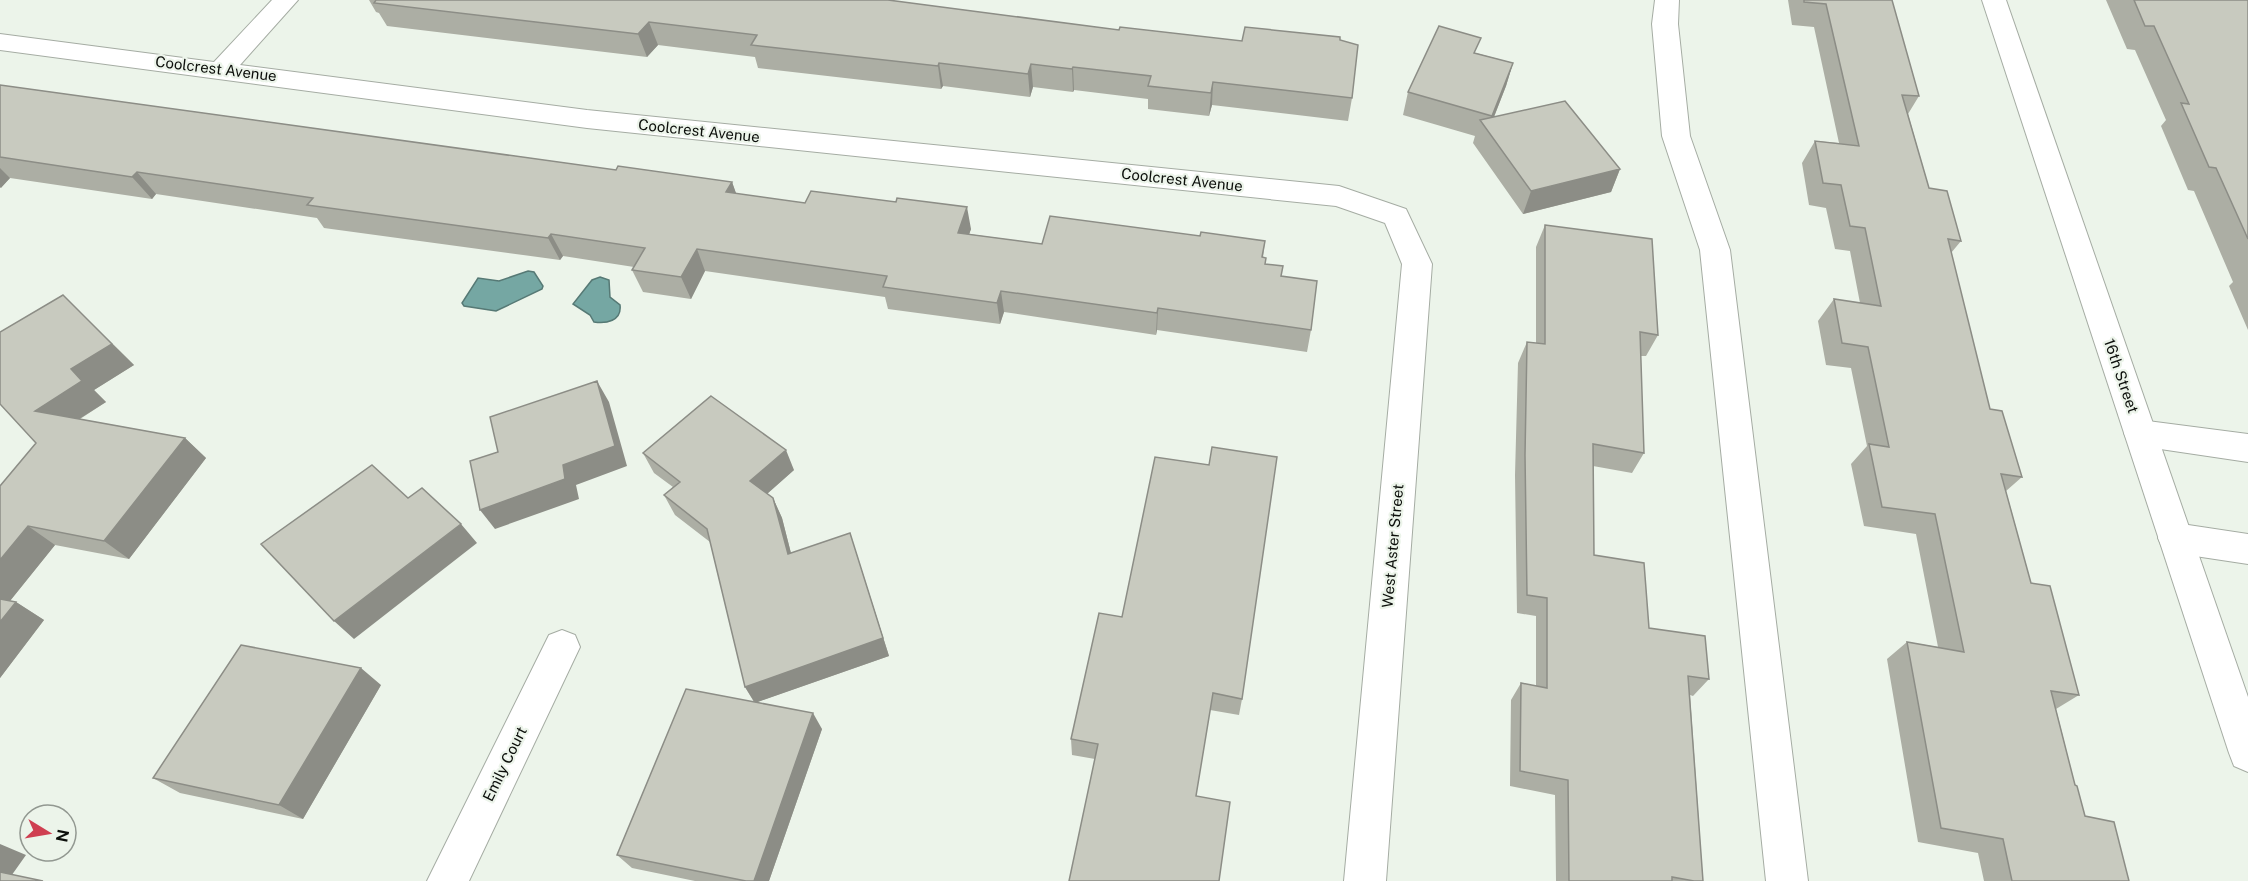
<svg xmlns="http://www.w3.org/2000/svg" width="2248" height="881" font-family="'Public Sans',sans-serif">
<style>
.water{fill:#75a7a3;stroke:#567975;stroke-width:1.5}
.lines{fill:none;stroke-linecap:round;stroke-linejoin:round}
.minor-casing{stroke:#a5aca3;stroke-width:2}
.major-casing{stroke:#a5aca3;stroke-width:2}
.minor{fill:#fff;fill-rule:evenodd}
.major{fill:#fff;fill-rule:evenodd}
.wall{fill:#acaea4}
.shaded-wall{fill:#8c8d86}
.building{fill:#c8cabf;stroke:#8c8d86;stroke-width:1.5}
.labels{text-anchor:middle;stroke-width:4.5;stroke-linejoin:round;paint-order:stroke}
.street-label{font-size:15px;fill:#0c0f0b;stroke:#ecf4ea}
</style>
<rect width="100%" height="100%" fill="#ecf4ea"/>
<path class="water" d="M528 271 534 272 543 286 542 289 496 311 464 306 462 303 478 278 499 281Z
M600 277 609 280 610 297 620 305C622 321 606 324 594 322L590 315 573 304 592 280Z"/>
<g class="lines">
<g class="minor-casing">
<path id="minor" d="M272 0H298L240 65 587 110 1339 186 1406 209 1432 264 1386 881H1344L1402 264 1385 223 1336 206 587 128 0 50V34L214 62Z
M1655 0H1679L1678 24 1690 136 1730 250 1808 881H1766L1700 250 1662 136 1652 24Z
M2140 420 2248 434V462L2140 446 2128 442 2124 433 2128 424Z
M2175 523 2248 534V564L2175 553 2163 549 2158 538 2163 527Z
M562 630 575 635 580 647 469 881H427L549 635Z"/>
</g>
<g class="major-casing">
<path id="major" d="M1982 0H2006L2248 697V772L2234 766 2229 753Z"/>
</g>
<use href="#minor" class="minor"/>
<use href="#major" class="major"/>
</g>
<path class="wall" d="M369 0H888L1119 30 1242 41 1340 40 1352 98 1348 121 1212 105 1209 116 1148 109V99L1074 90 1073 92 1033 87 1030 97 943 86 941 89 758 68 755 57 658 45 647 57 387 26 379 13 376 12Z
M1788 0H1892L1919 96 1908 114 1929 188 1961 241 1951 253 1990 409 2022 477 2006 491 2031 583 2079 695 2056 709 2075 785 2085 816 2129 881H1984L1978 853 1918 842 1887 659 1907 642 1938 647 1916 534 1864 526 1851 464 1867 446 1851 368 1826 365 1818 321 1834 299 1860 303 1850 251 1835 249 1826 208 1809 205 1802 163 1815 141 1839 143 1814 27 1792 25Z
M2106 0H2248V330L2229 286 2233 282 2194 191 2188 190 2161 126 2166 120 2135 50 2127 49Z
M1476 53 1513 63 1506 86 1494 117 1620 169 1611 192 1523 214 1473 143 1475 136 1403 115 1408 92Z
M0 85 616 170 732 182 736 194 971 229 969 234 1042 244 1200 236 1265 241 1263 257 1265 264 1281 276 1311 330 1307 352 1157 330 1156 335 1004 312 1000 324 888 309 885 297 705 271 691 299 643 292 632 270 634 267 563 256 560 260 324 228 317 218 156 194 152 199 10 178 0 188Z
M1545 225 1658 335 1646 356H1640L1644 453 1632 473 1593 466 1594 555 1649 628 1709 679 1693 696 1690 695 1703 881H1556L1555 795 1510 786 1511 700 1521 683 1536 686V616L1517 613 1515 475 1518 363 1527 342 1536 343V247Z
M63 295 134 365 94 390 106 402 80 419 185 438 206 458 129 559 55 545 10 601 16 602 44 620 0 678V486L36 443Z
M643 453 794 470 767 494 773 498 782 518 791 553 850 533 889 656 757 702 822 729 769 881H695L632 868 617 855 754 702 745 687 710 542 675 515 664 495 673 487 654 473Z
M1122 617 1242 699 1239 715 1210 710 1196 796 1219 881 1095 759 1072 755 1071 739Z
M381 685 303 819 180 793 153 778Z"/>
<path class="shaded-wall" d="M649 22 658 45 647 57 638 34Z
M939 63 943 86 941 89 938 66Z
M1513 63 1506 86 1488 132 1492 116Z
M1031 64 1033 87 1030 97 1028 74Z
M1073 67 1074 90 1073 92 1072 69Z
M1213 82 1212 105 1209 116 1211 93Z
M0 168 10 178 1 188 0 187Z
M1620 169 1611 192 1523 214 1531 191Z
M137 172 156 194 152 199 132 177Z
M732 182 740 204 726 192Z
M967 207 971 229 962 255 958 233Z
M551 234 563 256 560 260 548 238Z
M697 249 705 271 691 299 681 277Z
M1001 291 1004 312 1000 324 997 303Z
M63 295 134 365 94 390 106 402 60 431 35 411Z
M1158 308 1157 330 1156 335 1157 313Z
M597 381 609 402 627 466 576 485 579 499 495 529 480 510 563 465Z
M185 438 206 458 129 559 104 541Z
M786 450 794 470 759 501 750 481Z
M773 498 782 518 796 573 788 554Z
M461 524 477 543 354 639 334 621Z
M28 526 55 545 1 612H0V560Z
M850 533 889 656 755 703 745 687Z
M16 602 44 620 0 678V622Z
M361 668 381 685 303 819 279 805Z
M813 713 822 729 769 881H754Z
M0 844 26 855 9 879 0 876Z"/>
<path class="building" d="M376 0H888L1119 30 1120 27 1242 41 1245 27 1340 37V40L1358 45 1352 98 1213 82 1211 93 1148 86 1151 76 1073 67 1072 69 1031 64 1028 74 939 63 938 66 751 45 757 35 649 22 638 34 374 3Z
M1804 0H1892L1919 96 1902 95 1929 188 1947 191 1961 241 1948 239 1990 409 2002 411 2022 477 2001 474 2031 583 2050 586 2079 695 2051 691 2075 785 2077 786 2085 816 2114 822 2129 881H2012L2003 839 1941 828 1907 642 1964 652 1935 514 1882 507 1869 444 1889 447 1868 347 1842 343 1834 299 1881 306 1865 228 1850 226 1841 185 1823 183 1815 141 1859 146 1826 4 1804 2Z
M2134 0H2248V239L2216 168 2209 167 2181 103 2189 104 2154 26H2145Z
M1439 26 1481 38 1474 53 1513 63 1492 116 1408 92Z
M0 85 616 170 618 166 732 182 726 192 805 203 811 191 896 202 897 198 967 207 958 233 1042 244 1050 216 1200 236 1201 232 1265 241 1262 257 1266 258 1265 264 1283 266 1281 276 1317 281 1311 330 1158 308 1157 313 1001 291 997 303 883 287 887 276 697 249 681 277 632 270 645 248 551 234 548 238 307 205 313 198 137 172 132 177 0 157Z
M1565 101 1620 169 1531 191 1480 120Z
M1545 225 1652 239 1658 335 1640 332 1644 453 1593 444 1594 555 1644 563 1649 628 1705 636 1709 679 1688 676 1703 881H1694L1672 877V881H1569L1568 780 1520 771 1521 683 1547 688V598L1527 595 1525 455 1527 342 1545 344Z
M63 295 112 344 71 369 82 381 35 411 185 438 104 541 28 526 0 560V486L36 443 0 404V332Z
M597 381 615 446 563 465 565 479 480 510 470 461 498 452 490 417Z
M711 396 786 450 750 481 773 498 788 554 850 533 883 638 745 687 707 529 664 495 680 482 643 453Z
M1212 447 1277 457 1242 699 1213 693 1196 796 1230 802 1219 881H1069L1098 744 1071 739 1099 613 1122 617 1155 457 1209 465Z
M372 465 408 498 422 488 461 524 334 621 261 544Z
M0 599 16 602 0 622Z
M241 645 361 668 279 805 153 778Z
M686 689 813 713 754 881H746L617 855Z
M0 872 43 881H0Z"/>
<g class="labels">
<g class="street-label">
<text transform="translate(216 69) rotate(7)" y="5">Coolcrest Avenue</text>
<text transform="translate(699 131) rotate(6)" y="5">Coolcrest Avenue</text>
<text transform="translate(1182 180) rotate(6)" y="5">Coolcrest Avenue</text>
<text transform="translate(2121 376) rotate(71)" y="5">16th Street</text>
<text transform="translate(1393 546) rotate(-85)" y="5">West Aster Street</text>
<text transform="translate(505 764) rotate(-64)" y="5">Emily Court</text>
</g>
</g>
<g transform="translate(48 833) rotate(101)"><circle r="28" fill="#ecf4ea" stroke="#929891" stroke-width="1.5"/>
<path d="M0-4.5L10 22L0 15L-10 22Z" fill="#cf3f51"/>
<text y="-9" font-size="16" font-weight="bold" text-anchor="middle" fill="#0c0f0b">N</text>
</g>
</svg>
